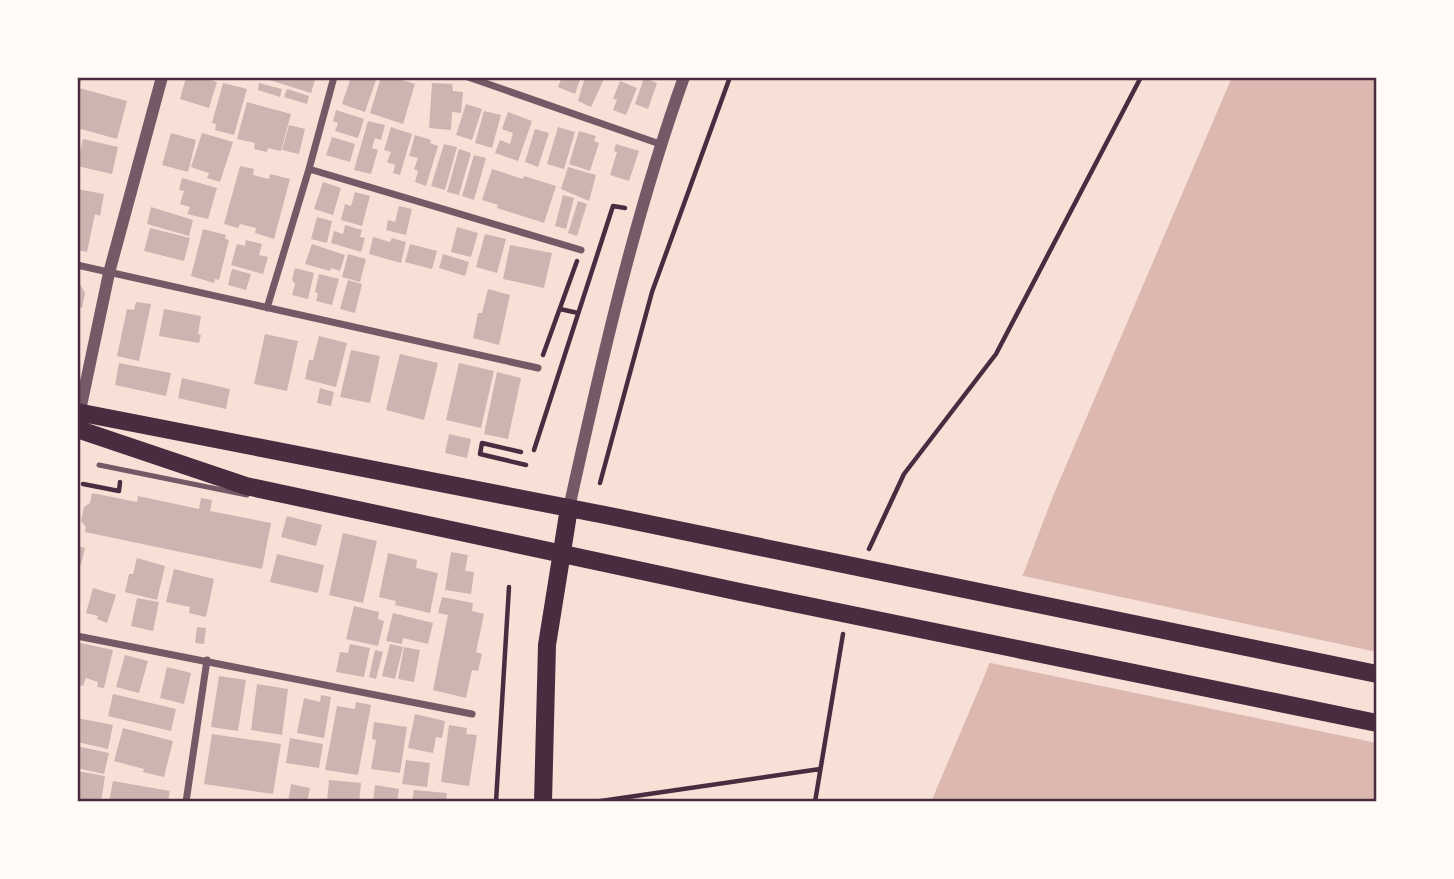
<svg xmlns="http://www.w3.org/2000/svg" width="1454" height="879" font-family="Signika,sans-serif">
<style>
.water{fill:#dcb8b0}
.pier{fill:#f7e1d7}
.building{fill:#ccb4b1}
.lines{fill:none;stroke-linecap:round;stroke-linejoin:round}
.path{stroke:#4a2c40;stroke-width:4.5}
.service{stroke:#755966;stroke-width:5}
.minor{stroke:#755966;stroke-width:7}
.tertiary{stroke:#755966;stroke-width:12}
.primary{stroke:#4a2c40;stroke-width:18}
.neatline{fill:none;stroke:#4a2c40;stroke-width:2.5}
</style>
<rect width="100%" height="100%" fill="#f7e1d7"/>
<path class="water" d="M1232 77H1377V802H931L984 677 1053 496Z"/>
<path class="pier" d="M1019 575 1377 652V743L986 662Z"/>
<path class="building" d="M77 77H82L79 88 127 101 117 139 77 128Z
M186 77H200L217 82 209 108 180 99Z
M260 77H316L311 93Z
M351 77H377L365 112 342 104Z
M381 77H400L399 79 415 84 403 124 370 113Z
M562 77H581L575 94 558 87Z
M585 77 604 79 591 107 578 101Z
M644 78 657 83 648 109 635 104Z
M620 81 637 88 626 115 613 110 617 100 613 99Z
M223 83 247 89 234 135 215 130 216 124 212 123Z
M259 83 282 89 280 97 258 90Z
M432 83 452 84 453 91 463 92 461 113 452 112 451 130 429 128Z
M287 89 309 96 307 104 284 97Z
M247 102 291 114 281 151 268 148 267 152 254 149 255 143 237 139Z
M466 104 482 109 472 140 456 135Z
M336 110 364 119 358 138 335 131 338 123 333 121Z
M484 111 501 115 492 148 475 143Z
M508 112 532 121 518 161 495 153 500 140 510 144 513 133 502 129Z
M368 121 385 125 381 140 375 138 372 148 378 150 371 174 354 170Z
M289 125 305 129 299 154 282 150Z
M391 127 412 134 400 175 393 173 395 165 387 162 391 152 384 150Z
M558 127 575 132 564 169 547 164Z
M535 129 549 133 538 167 525 162Z
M579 131 596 136 594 141 599 143 590 171 569 164Z
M171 133 196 140 188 172 162 165Z
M202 133 233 142 220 182 207 178 209 173 191 167Z
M415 135 431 140 430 143 438 146 426 186 415 182 418 171 414 169 418 158 409 156Z
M332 137 355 144 350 162 326 155Z
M83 139 118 147 112 174 77 166Z
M444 144 457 147 445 190 431 186Z
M616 144 639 151 629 181 610 175 617 152 614 151Z
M459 149 471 153 459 195 447 192Z
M474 155 486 158 474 200 462 196Z
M240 166 254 169 253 175 269 179 270 174 290 179 274 239 255 233 256 228 240 224 238 228 224 224Z
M568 167 596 175 589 201 561 189Z
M492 169 523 179 524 176 556 186 544 223 497 208 498 205 482 200Z
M182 178 217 188 208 219 187 214 190 207 180 204 184 191 179 190Z
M323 182 341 188 333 215 314 209Z
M77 189 104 194 100 216 95 214 87 252 77 250Z
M355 192 370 196 362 226 341 220 345 204 351 206Z
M563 195 574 198 566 229 555 226Z
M578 201 587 204 577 236 568 233Z
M399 206 412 209 406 235 386 230 388 220 395 222Z
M151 207 193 220 189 236 147 224Z
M317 217 332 221 327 243 311 239Z
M345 225 362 230 360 237 365 238 361 252 331 243 334 231 343 234Z
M457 227 478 233 471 257 451 252Z
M150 228 190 238 184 261 144 251Z
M203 229 226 235 225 239 229 240 219 280 215 279 214 283 191 276Z
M485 234 506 239 497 273 476 267Z
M373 237 390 242 392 238 406 242 401 263 369 254Z
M246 240 262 244 259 255 268 257 263 274 231 265 237 244 245 246Z
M312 244 345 255 340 271 331 268 330 271 305 264Z
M410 244 437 251 432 269 405 262Z
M510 245 552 253 544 288 503 279Z
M348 254 366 259 360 282 342 277Z
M443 254 469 262 465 276 439 268Z
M295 268 314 273 308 299 292 295 295 284 292 280Z
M232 269 251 274 246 290 228 285Z
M319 274 339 279 332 305 316 301 318 294 315 292Z
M77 279 85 293 82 308 77 307Z
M348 280 362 284 355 313 340 309Z
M488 289 510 295 499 345 473 338 478 313H482Z
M136 302 151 304 139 361 117 356 127 309 134 310Z
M164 309 201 316 198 334 201 335 199 343 159 336Z
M265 334 298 341 287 391 254 384Z
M319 336 347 343 336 387 305 379 309 360H313Z
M351 350 380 356 370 403 340 397Z
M400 354 438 363 424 420 386 410Z
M119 363 171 373 166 396 115 385Z
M459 363 494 371 481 428 446 420Z
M497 372 521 378 508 439 484 434Z
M182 378 230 389 226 409 178 398Z
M320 388 334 392 331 406 317 403Z
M449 434 471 439 467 458 445 453Z
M92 493 137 502 138 496 199 509 201 498 212 500 210 511 271 523 262 569 85 532 86 527 81 521 84 507 90 503Z
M287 516 322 525 316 546 281 537Z
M343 533 377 541 363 603 329 595Z
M78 546 85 548 81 565 77 564Z
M451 552 468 555 465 571 474 572 471 594 445 590Z
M388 553 417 560 416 568 438 573 430 613 395 605 396 601 379 597Z
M277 554 324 565 318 593 270 582Z
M137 558 165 566 157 600 125 592 129 574H133Z
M174 569 214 579 206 617 189 613 190 607 166 602Z
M93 588 116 595 107 623 97 619 98 616 86 613Z
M442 597 473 603 472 611 484 614 476 652 482 654 478 671 472 670 466 698 433 690 448 615 438 613Z
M137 598 159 602 153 631 131 626Z
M354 606 379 612 378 619 384 621 378 646 346 639Z
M393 613 433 623 428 644 403 638 402 644 386 641Z
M197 627 206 628 204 644 195 643Z
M80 643 113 650 104 688 97 687 98 682 86 678 83 686 77 685V647Z
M350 644 370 648 364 677 336 672 340 652 348 653Z
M390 644 403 647 395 679 382 676Z
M404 647 420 650 414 682 398 679Z
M375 650 383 652 376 679 369 677Z
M125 655 148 661 139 693 116 687Z
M167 667 191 673 184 704 160 698Z
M219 676 246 680 238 731 211 727Z
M257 684 288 689 282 735 251 730Z
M113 694 176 709 171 731 108 716Z
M321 695 331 697 324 738 297 733 304 698 320 702Z
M356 702 371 705 358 775 325 770 337 706 355 709Z
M415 714 445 721 442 738 436 737 433 753 408 748Z
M77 718 113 725 108 749 77 742Z
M374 722 407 727 400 773 371 769 376 740 372 739Z
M449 725 467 728 466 734 477 735 469 786 441 782Z
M123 728 173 741 164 777 143 772 144 769 114 761Z
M212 734 281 744 273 794 204 784Z
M290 738 323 744 319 768 286 763Z
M77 746 109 753 104 774 77 768Z
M406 760 430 763 427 787 402 784Z
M77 771 105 776 101 802H77Z
M329 780 361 783 359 802H327Z
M113 781 170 791 168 802H109Z
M291 784 310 788 307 802H288Z
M375 785 399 789 397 802H373Z
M414 790 447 793 446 802H412Z"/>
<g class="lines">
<path class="path" d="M560 309 578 313
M543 355 577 261
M534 450 613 206 625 208
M521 452 482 443 480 454 526 465
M600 483 652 292 730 77
M83 484 119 491 120 482
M869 549 904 474 996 354 1141 77
M496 802 509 587
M594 802 820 769
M815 802 843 634"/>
<path class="service" d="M99 465 247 495"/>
<path class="minor" d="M468 77 660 144
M309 169 581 250
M77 265 538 368
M267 308 309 169 334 77
M77 636 472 714
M186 802 207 660"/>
<path class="tertiary" d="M78 420 109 273 162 77
M569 508C601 363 634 217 684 77"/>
<path class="primary" d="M77 412 605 515 1377 674
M77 429 246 486 740 592 1377 723
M543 802 547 645 569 508"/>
</g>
<rect width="1454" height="879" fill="none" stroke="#fffaf5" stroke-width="158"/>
<rect x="79" y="79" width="1296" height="721" class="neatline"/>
</svg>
